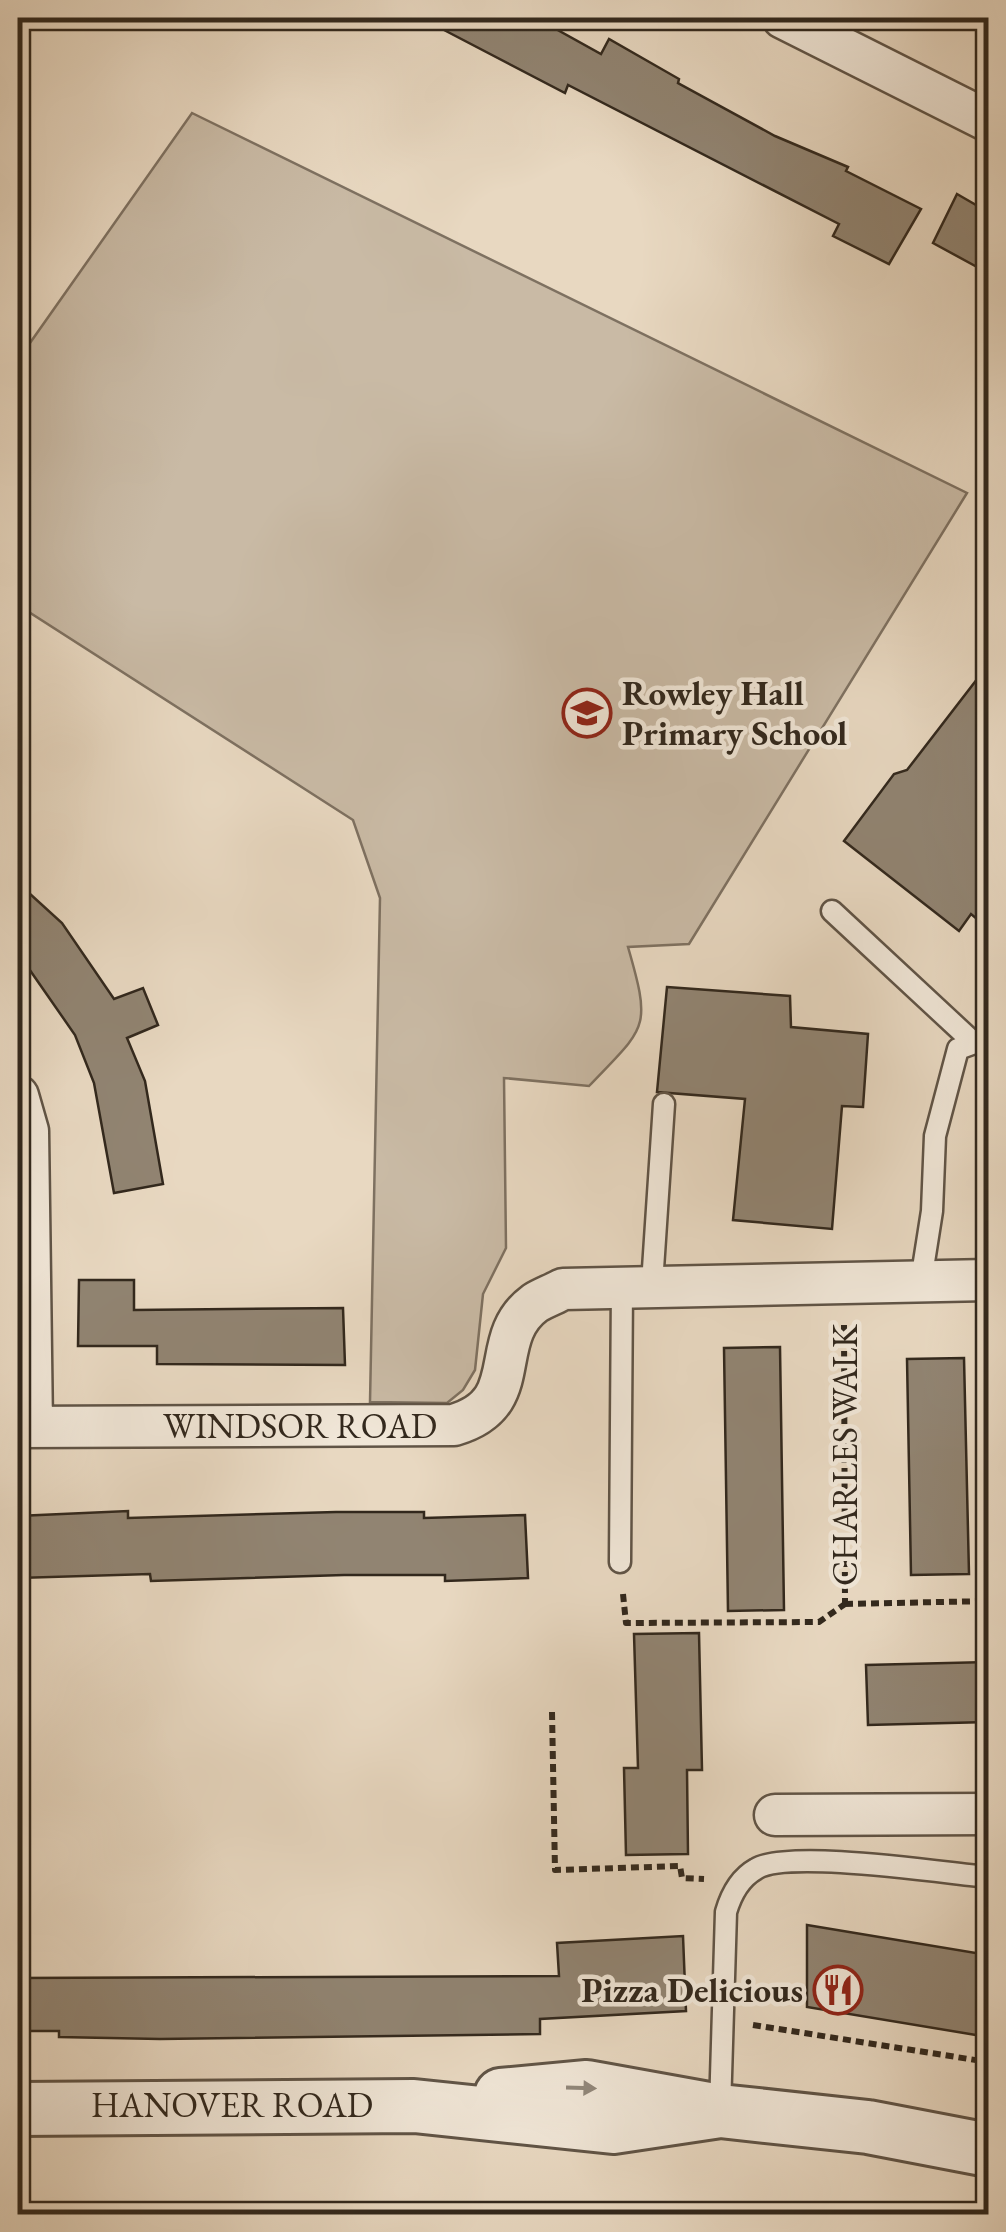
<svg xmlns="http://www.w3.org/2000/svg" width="1006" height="2232" font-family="'EB Garamond',serif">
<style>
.green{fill:#c9baa5;stroke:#7e7161;stroke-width:2.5}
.building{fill:#918472;stroke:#32281d;stroke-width:2.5}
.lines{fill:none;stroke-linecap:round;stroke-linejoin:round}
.service-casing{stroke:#605446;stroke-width:25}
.minor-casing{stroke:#605446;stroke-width:45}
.tertiary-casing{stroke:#605446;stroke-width:58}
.path{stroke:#32281d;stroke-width:6;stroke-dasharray:8 5;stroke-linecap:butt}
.service{stroke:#f0e6d7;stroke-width:20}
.minor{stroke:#f0e6d7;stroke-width:40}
.tertiary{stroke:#f0e6d7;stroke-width:52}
.oneway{fill:#91877a}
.labels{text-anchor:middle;stroke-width:9;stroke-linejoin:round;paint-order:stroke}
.poi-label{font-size:35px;font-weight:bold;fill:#32281d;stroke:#f0e6d7;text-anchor:start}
.street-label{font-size:35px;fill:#32281d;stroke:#f0e6d7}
</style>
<rect width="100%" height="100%" fill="#e8d8c1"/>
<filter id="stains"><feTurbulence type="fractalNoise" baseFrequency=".002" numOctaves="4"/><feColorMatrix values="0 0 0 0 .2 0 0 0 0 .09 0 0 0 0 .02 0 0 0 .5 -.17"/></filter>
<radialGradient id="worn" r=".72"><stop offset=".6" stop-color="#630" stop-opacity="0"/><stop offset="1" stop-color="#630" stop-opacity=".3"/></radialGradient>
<path class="green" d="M192 113 967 493 689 944 628 947C652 1030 646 1026 589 1086L504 1078 506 1248 483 1294 475 1370 463 1390 447 1403 370 1402 380 898 353 820 18 605V360Z"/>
<path class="building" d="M421 18H536L601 54 609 39 679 79 678 83 775 136 848 167 846 171 921 209 889 264 833 236 839 224 568 85 565 93Z
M957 194 988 212V273L933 243Z
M988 665V928L971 914 959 931 844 841 894 774 907 770Z
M18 883 62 923 114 999 143 988 158 1025 127 1038 145 1081 163 1184 114 1193 94 1083 75 1035 18 953Z
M667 987 790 996 791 1027 868 1034 863 1107 842 1106 832 1229 733 1220 745 1099 657 1092Z
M79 1280H134V1310L343 1308 345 1365 157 1364V1346H78Z
M780 1347 784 1610 728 1611 724 1348Z
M964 1358 969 1574 911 1575 907 1359Z
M128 1511V1518L336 1512H424V1518L525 1515 528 1578 445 1581V1575H344L151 1581 150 1574 18 1578V1516Z
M699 1633 702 1770H687L688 1854 626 1855 624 1768H638L634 1634Z
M988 1662V1722L868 1725 866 1665Z
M807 1925 988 1955V2037L807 2007Z
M683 1936 686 2011 540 2019V2034L160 2039 59 2037V2031H18V1978L559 1976 557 1943Z"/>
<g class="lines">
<g class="service-casing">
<path id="service" d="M832 911 974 1043
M921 1281 932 1211 935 1136 958 1049 988 1038
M652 1284 664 1104
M620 1562 622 1286
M720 2109 726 1912C731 1895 740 1878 756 1869 788 1849 944 1873 988 1877"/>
</g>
<g class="minor-casing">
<path id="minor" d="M783 18 988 121
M18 1096 28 1131 32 1427
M18 1427 454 1425C529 1403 485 1340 535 1303 543 1298 554 1294 563 1289L988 1280
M775 1815 988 1814"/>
</g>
<g class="tertiary-casing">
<path id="tertiary" d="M501 2095 587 2087 720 2111 868 2127 988 2150
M18 2109 414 2106 613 2127 720 2111"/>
</g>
<path class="path" d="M844 1325 845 1604
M623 1594 626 1623 819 1622 845 1604
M845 1604 988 1601
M552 1712 555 1870 680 1866 682 1878 704 1879
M753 2025 988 2062"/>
<use href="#service" class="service"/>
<use href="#minor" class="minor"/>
<use href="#tertiary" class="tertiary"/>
</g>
<defs><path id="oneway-solid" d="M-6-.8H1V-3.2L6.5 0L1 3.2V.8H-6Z" transform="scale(2.5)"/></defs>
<use class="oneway" href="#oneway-solid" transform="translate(581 2088) rotate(2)"/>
<defs>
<g id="school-ring" transform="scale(2.5)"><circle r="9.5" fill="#f0e6d7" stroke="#8f2418" stroke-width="1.5"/><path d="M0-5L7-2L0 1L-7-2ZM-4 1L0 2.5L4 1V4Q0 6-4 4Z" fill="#8f2418"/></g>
<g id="restaurant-ring" transform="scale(2.5)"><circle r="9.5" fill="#f0e6d7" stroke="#8f2418" stroke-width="1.5"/><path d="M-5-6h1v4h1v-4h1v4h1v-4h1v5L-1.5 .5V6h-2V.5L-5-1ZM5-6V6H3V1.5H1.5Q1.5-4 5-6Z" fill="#8f2418"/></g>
</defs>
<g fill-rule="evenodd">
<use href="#school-ring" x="587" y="713"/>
<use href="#restaurant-ring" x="838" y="1990"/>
</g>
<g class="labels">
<g class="poi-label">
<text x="622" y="705">Rowley Hall<tspan x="622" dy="40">Primary School</tspan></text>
<text x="803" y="2002" text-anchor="end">Pizza Delicious</text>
</g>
<g class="street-label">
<text x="300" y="1438">WINDSOR ROAD</text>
<text transform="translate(845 1455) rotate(-90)" y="12">CHARLES WALK</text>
<text x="232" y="2117">HANOVER ROAD</text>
</g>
</g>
<rect width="1006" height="2232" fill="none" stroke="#e8d8c1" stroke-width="60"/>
<rect x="20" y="20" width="966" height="2192" fill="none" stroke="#32281d" stroke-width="5"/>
<rect x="30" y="30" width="946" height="2172" fill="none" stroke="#32281d" stroke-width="2.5"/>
<rect width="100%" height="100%" filter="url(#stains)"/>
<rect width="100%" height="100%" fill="url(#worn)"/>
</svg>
